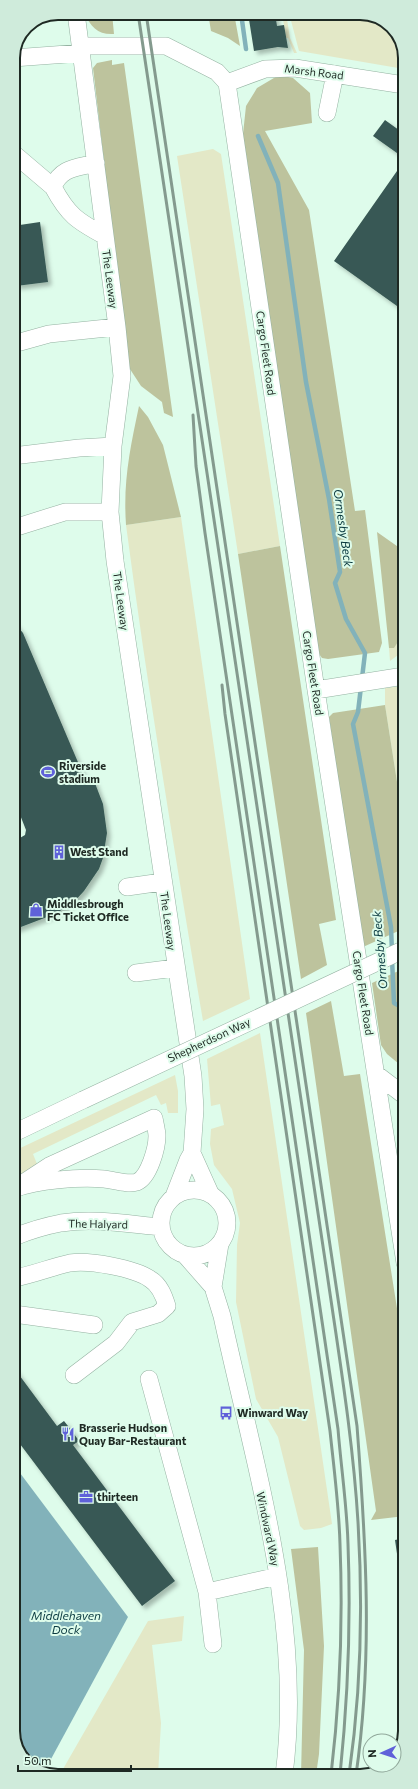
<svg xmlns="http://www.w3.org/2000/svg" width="418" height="1789" font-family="Commissioner,sans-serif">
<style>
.green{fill:#e3e8c7}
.forest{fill:#bdc39d}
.water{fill:#82b2ba}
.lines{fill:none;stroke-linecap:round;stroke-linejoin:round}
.stream{stroke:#82b2ba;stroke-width:4.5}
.building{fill:#385954;filter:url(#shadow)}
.minor-casing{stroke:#95b2a2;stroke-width:18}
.minor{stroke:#fff;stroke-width:17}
.rail{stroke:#849a8e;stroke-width:3}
.minor-bridge-casing{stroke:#95b2a2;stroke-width:18;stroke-linecap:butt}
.minor-bridge{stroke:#fff;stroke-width:17}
.labels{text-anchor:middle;stroke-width:4;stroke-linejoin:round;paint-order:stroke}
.street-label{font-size:11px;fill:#1e2923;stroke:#defceb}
.poi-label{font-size:11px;font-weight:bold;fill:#1e2923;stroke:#defceb;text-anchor:start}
.water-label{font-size:12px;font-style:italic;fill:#0c3b41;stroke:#defceb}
.rim{fill:none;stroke:#1e2923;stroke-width:2}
</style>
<defs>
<filter id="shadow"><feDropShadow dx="3.5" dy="3.5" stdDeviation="2" flood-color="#0004"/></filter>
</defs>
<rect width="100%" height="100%" fill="#defceb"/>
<path class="green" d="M282 13H286L290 38 297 53H294L288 38H286Z
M289 13H366L390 24 404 49V69L299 51Z
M213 149 221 154 280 546 238 554 177 156Z
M181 517 250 999 203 1021C175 856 148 691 126 525Z
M404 628 402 652 390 661 389 648 394 647 403 634Z
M404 686 405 833 385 705V688Z
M260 1033 332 1524 321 1528 304 1530 300 1526 278 1437 256 1399 236 1302 237 1245 240 1223 232 1189 214 1165 210 1144 211 1129 224 1125 220 1104 211 1106 207 1059Z
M175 1075 178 1091V1113H168L166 1103 161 1105 156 1095 33 1154 37 1164 14 1179V1151Z
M184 1616 182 1641 152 1645 161 1723 158 1775 59 1776 148 1621Z"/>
<path class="forest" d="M84 13H112L114 34C98 35 91 27 84 13Z
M208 13H234L240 46 228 38 211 31Z
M112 60V65L124 63 173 417 164 413 162 402 141 386 128 366 93 68 97 63Z
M279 75 293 78 310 93 312 123 265 131 309 210 355 511 365 510 382 643 379 652 328 659 322 658 319 654 243 134 246 106 257 88Z
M139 406 148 417 163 445 181 517 126 525C123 481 130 449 139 406Z
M377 532 404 551V625L403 634 394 648H389Z
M280 546 336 920 319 924 327 965 301 979 238 554Z
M385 705 405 833V928L363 947 329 717 333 713Z
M405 968V1069L387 1054 381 1045 372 983Z
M331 1001 344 1076 360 1074 405 1359V1516L371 1520 376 1511 306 1013Z
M318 1547 324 1646 319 1754 316 1775H301L304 1650 291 1549Z"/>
<path class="water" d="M14 1465 128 1617 44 1772 26 1763 14 1740Z"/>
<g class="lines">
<path class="stream" d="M241 13 246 49
M258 136 278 183 306 382 329 499 340 572 335 583 346 619 365 653 358 712 353 724 391 927 392 952
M392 959 394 1003 405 1009"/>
</g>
<path class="building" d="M248 13H275L277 26 284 25 288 48 278 47 254 51Z
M385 120 403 133 404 131V158L373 136Z
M404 161V311L334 261Z
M40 222 48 282 16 286 13 266V226Z
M13 621 23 633 86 781 93 778 103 804 107 833 103 858 99 869 84 891 73 903 55 914 13 930V842L25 835 26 830 13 797Z
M14 1368 57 1426 64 1421 72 1431 79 1441 73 1445 175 1581 142 1606 14 1436Z
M405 1538V1588H402L395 1540Z"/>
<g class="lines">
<g class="minor-casing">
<path id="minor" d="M76 13 117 327 122 376 113 446 110 512 115 561 193 1076 195 1109 192 1153 210 1193
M81 46H166L217 72 227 83
M13 58 81 53
M227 83 316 690 405 1263
M227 83 265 69 295 68 404 85
M327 113 335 74
M13 153 53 187
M96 163C77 168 61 167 53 187 68 215 77 221 105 236
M13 344 49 334 117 327
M13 456 79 448 113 446
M14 528 65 512H110
M316 690 404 676
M127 887 162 882
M136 973 175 968
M376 1074 405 1096
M14 1133 83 1100
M14 1189C37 1180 79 1177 104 1179 114 1180 128 1185 137 1182 149 1177 157 1148 157 1136 157 1131 155 1124 154 1118L49 1166 17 1187
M161 1223a33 33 0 1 1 66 0a33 33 0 1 1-66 0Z
M174 1196 188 1160 192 1153
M14 1237C29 1231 45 1226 61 1223 94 1218 128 1224 161 1227
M185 1255 213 1287 222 1316C254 1464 304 1622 284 1775
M14 1278C33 1275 51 1267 70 1263 89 1260 134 1268 150 1279 160 1285 164 1296 167 1306L158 1314 132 1322 116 1343 74 1375
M213 1287 220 1244
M14 1314 94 1325
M149 1379 207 1592 278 1576
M207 1592 213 1644"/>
</g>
<use href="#minor" class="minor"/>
<path class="rail" d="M138 13 327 1273C339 1356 353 1439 358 1522 363 1606 361 1692 349 1775
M146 13 357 1426C366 1544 373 1657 356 1775
M193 415 196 466 205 533 338 1429C341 1467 347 1506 348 1544 351 1622 348 1698 340 1775
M222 685 225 714 330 1431C334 1469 339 1506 340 1544 343 1621 340 1699 331 1775"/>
<g class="minor-bridge-casing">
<path id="minor-bridge" d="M83 1100 405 949"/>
</g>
<use href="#minor-bridge" class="minor-bridge"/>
</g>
<defs>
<g id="stadium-bare" transform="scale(1.08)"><path d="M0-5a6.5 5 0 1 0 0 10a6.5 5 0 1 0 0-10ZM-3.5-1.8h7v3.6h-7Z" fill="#5f61d9" stroke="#defceb" stroke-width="2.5" paint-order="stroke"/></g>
<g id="building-bare" transform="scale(1.08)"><path d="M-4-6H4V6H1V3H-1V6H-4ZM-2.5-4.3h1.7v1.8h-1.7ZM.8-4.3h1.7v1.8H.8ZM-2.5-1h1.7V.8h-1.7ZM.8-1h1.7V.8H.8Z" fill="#5f61d9" stroke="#defceb" stroke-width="2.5" paint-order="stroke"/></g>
<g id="shop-bare" transform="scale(1.08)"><path d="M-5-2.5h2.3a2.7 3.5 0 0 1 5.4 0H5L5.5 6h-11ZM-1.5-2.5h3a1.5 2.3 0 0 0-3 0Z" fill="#5f61d9" stroke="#defceb" stroke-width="2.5" paint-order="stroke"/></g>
<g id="bus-bare" transform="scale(1.08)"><path d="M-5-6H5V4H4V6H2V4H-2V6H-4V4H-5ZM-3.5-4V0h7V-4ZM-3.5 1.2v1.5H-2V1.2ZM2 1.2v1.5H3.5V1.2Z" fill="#5f61d9" stroke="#defceb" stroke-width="2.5" paint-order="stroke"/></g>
<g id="restaurant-bare" transform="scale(1.08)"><path d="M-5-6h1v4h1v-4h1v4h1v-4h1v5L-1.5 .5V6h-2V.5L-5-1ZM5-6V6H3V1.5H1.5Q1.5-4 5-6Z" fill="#5f61d9" stroke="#defceb" stroke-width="2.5" paint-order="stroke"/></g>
<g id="office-bare" transform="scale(1.08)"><path d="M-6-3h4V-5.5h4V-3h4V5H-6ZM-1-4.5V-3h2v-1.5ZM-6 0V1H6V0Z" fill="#5f61d9" stroke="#defceb" stroke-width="2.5" paint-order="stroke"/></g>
</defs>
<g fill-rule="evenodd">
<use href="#stadium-bare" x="48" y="772"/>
<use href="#building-bare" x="59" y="852"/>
<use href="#shop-bare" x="36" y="910"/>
<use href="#bus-bare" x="226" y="1413"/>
<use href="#restaurant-bare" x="68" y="1434"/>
<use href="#office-bare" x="86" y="1497"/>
</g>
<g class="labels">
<g class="street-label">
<text transform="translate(314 72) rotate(7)" y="4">Marsh Road</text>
<text transform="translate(110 279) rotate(82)" y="4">The Leeway</text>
<text transform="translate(266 353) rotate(82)" y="4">Cargo Fleet Road</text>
<text transform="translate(121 601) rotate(82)" y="4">The Leeway</text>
<text transform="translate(313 673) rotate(81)" y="4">Cargo Fleet Road</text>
<text transform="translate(168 921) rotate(82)" y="4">The Leeway</text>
<text transform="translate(363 993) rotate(81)" y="4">Cargo Fleet Road</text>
<text transform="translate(209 1040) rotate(-25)" y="4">Shepherdson Way</text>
<text transform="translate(98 1224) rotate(1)" y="4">The Halyard</text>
<text transform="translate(268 1529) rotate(78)" y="4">Windward Way</text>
</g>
<g class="poi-label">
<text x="59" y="770">Riverside<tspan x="59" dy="13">stadium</tspan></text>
<text x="70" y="856">West Stand</text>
<text x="47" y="908">Middlesbrough<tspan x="47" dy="13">FC Ticket Office</tspan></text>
<text x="237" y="1417">Winward Way</text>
<text x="79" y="1432">Brasserie Hudson<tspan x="79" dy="13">Quay Bar-Restaurant</tspan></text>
<text x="97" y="1501">thirteen</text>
</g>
<g class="water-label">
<text transform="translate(343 528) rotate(82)" y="4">Ormesby Beck</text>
<text transform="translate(380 950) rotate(-95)" y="4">Ormesby Beck</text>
<text x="66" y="1620">Middlehaven<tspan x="66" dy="14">Dock</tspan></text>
</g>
</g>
<path d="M0 0H418V1789H0ZM58 20H360A38 38 0 0 1 398 58V1731A38 38 0 0 1 360 1769H58A38 38 0 0 1 20 1731V58A38 38 0 0 1 58 20Z" fill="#cfebdb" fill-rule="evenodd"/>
<path class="rim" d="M58 20H360A38 38 0 0 1 398 58V1731A38 38 0 0 1 360 1769H58A38 38 0 0 1 20 1731V58A38 38 0 0 1 58 20Z"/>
<g transform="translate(382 1753) rotate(267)"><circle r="19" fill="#defceb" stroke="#91a89b"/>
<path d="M0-3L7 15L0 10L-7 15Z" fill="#5f61d9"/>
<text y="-6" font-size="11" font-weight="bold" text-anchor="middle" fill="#1e2923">N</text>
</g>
<path d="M18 1765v6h113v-6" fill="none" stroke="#1e2923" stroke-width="2"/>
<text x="24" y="1765" font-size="12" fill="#1e2923" stroke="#defceb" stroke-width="3" paint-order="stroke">50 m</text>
</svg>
